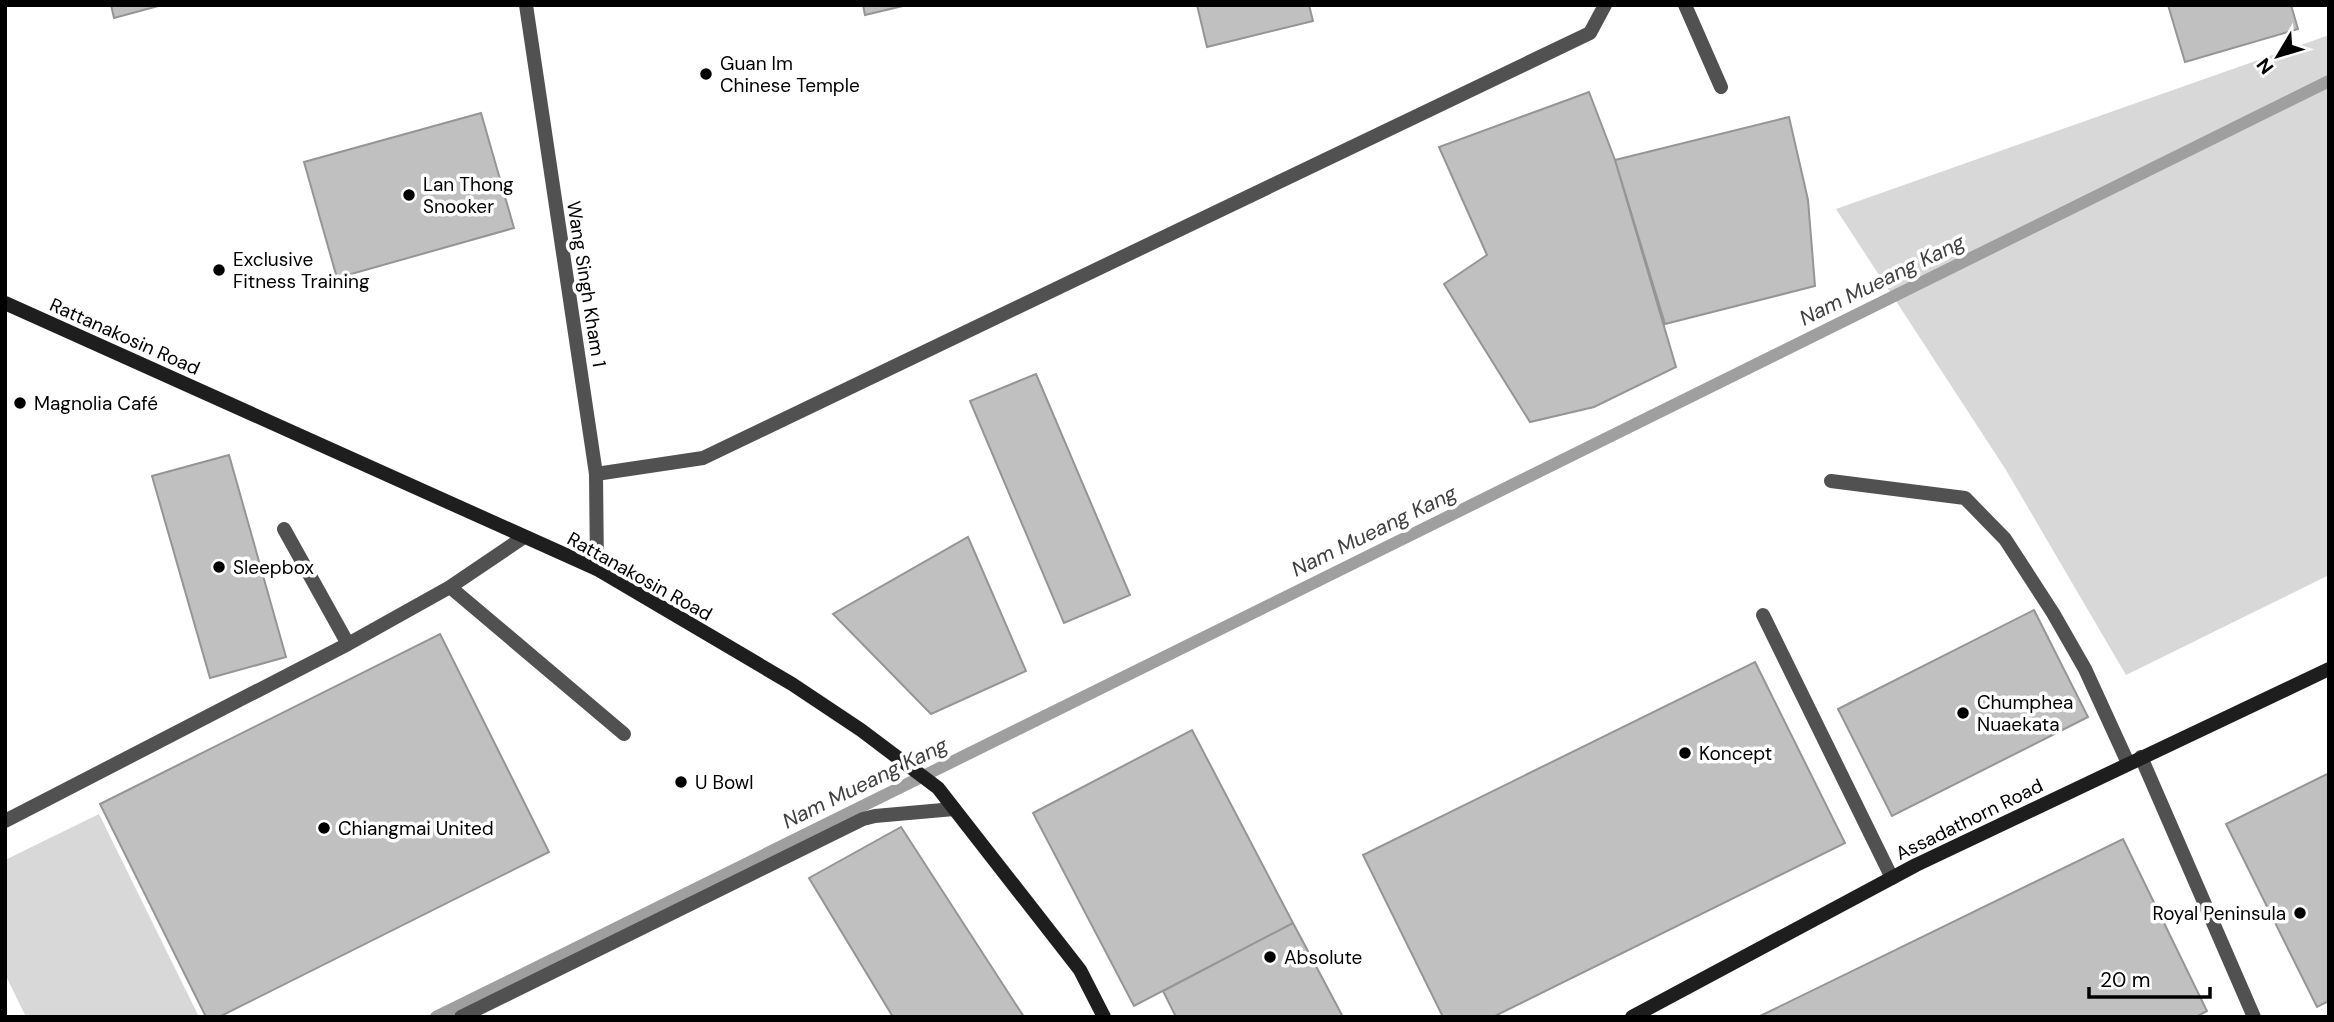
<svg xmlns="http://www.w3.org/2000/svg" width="2334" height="1022" font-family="'DM Sans',sans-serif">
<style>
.green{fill:#d8d8d8}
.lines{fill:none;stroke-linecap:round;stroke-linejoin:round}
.stream{stroke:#9f9f9f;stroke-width:12}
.building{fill:#c0c0c0;stroke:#959595;stroke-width:2}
.lane{stroke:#515151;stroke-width:14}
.street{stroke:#515151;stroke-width:14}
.secondary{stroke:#1e1e1e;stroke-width:14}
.poi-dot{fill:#000;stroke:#fff;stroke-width:2.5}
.labels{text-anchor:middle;stroke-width:7;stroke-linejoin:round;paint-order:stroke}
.poi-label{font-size:19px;fill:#000;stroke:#fff;text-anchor:start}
.street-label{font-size:19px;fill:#000;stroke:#fff}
.water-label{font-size:21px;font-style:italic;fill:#404040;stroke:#fff}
</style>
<rect width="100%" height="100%" fill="#fff"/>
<path class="green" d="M2329 35V575L2126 675 2006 470 1836 209Z
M99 814 199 1017H26L5 974V860Z"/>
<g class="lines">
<path class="stream" d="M436 1017 2329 81"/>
</g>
<path class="building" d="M111 5H162L114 18Z
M863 5H907L865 15Z
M1197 5H1309L1313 21 1207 47Z
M2168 5H2291L2298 29 2185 62Z
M1589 92 1615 160 1676 367 1594 407 1530 422 1444 284 1487 255 1439 147Z
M481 113 514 228 337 278 304 162Z
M1789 117 1808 200 1815 286 1665 324 1615 160Z
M1036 374 1130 595 1064 623 970 401Z
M229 455 286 657 210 678 152 476Z
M968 537 1026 671 931 714 833 614Z
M2034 610 2088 717 1892 816 1838 709Z
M440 634 549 852 219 1017H206L100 804Z
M1755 662 1845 843 1493 1017H1443L1363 855Z
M1192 730 1293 923 1134 1006 1033 813Z
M2329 773V1001L2317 1007 2226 824Z
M901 827 1024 1017H893L809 878Z
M2123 839 2207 1011 2196 1017H1758Z
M1293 923 1343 1017H1176L1163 991Z"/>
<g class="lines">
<path class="lane" d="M1685 5 1721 87
M1831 481 1965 498 2005 539 2053 613 2085 669 2128 763
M284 529 348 644
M524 537 450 587 624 734
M1763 615 1892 878
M2141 757 2254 1017
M5 821 348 644 450 587"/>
<path class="street" d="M526 5 596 474 597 569
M596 474 703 458 1590 33 1605 5
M461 1017 863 819 875 816 954 809"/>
<path class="secondary" d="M5 303 597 569 792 684 861 730 938 788 1080 970 1104 1017
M1632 1017 1916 865 2329 669"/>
</g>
<g class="poi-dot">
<circle cx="706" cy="74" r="7"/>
<circle cx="409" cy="195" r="7"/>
<circle cx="219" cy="270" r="7"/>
<circle cx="20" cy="403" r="7"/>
<circle cx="219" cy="567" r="7"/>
<circle cx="1963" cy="713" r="7"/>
<circle cx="1685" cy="753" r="7"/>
<circle cx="681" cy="782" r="7"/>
<circle cx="324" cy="828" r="7"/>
<circle cx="2300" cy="913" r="7"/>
<circle cx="1270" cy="957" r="7"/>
</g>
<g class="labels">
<g class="poi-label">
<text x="720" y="70">Guan Im<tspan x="720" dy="22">Chinese Temple</tspan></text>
<text x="423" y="191">Lan Thong<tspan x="423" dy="22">Snooker</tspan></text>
<text x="233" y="266">Exclusive<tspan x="233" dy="22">Fitness Training</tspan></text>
<text x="34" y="410">Magnolia Café</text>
<text x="233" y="574">Sleepbox</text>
<text x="1977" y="709">Chumphea<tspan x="1977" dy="22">Nuaekata</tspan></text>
<text x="1699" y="760">Koncept</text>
<text x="695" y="789">U Bowl</text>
<text x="338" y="835">Chiangmai United</text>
<text x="2286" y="920" text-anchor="end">Royal Peninsula</text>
<text x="1284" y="964">Absolute</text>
</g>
<g class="street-label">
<text transform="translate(587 284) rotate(81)" y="7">Wang Singh Kham 1</text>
<text transform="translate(125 336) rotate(24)" y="7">Rattanakosin Road</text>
<text transform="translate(640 576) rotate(29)" y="7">Rattanakosin Road</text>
<text transform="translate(1969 819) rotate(-26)" y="7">Assadathorn Road</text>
</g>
<g class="water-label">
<text transform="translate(1882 280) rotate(-26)" y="7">Nam Mueang Kang</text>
<text transform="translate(1374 531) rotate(-26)" y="7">Nam Mueang Kang</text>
<text transform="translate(865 783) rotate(-26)" y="7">Nam Mueang Kang</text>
</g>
</g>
<rect width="2334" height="1022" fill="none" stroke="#000000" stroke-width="14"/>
<g transform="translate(2278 56) rotate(232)" stroke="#ffffff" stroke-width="5" paint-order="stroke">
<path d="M0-5L12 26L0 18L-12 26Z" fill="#000000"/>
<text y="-10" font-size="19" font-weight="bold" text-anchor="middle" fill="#000000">N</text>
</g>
<path d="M2089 987v10h121v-10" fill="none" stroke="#000000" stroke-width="3.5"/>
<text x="2100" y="987" font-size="21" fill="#000000" stroke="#ffffff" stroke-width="5" paint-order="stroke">20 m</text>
</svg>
